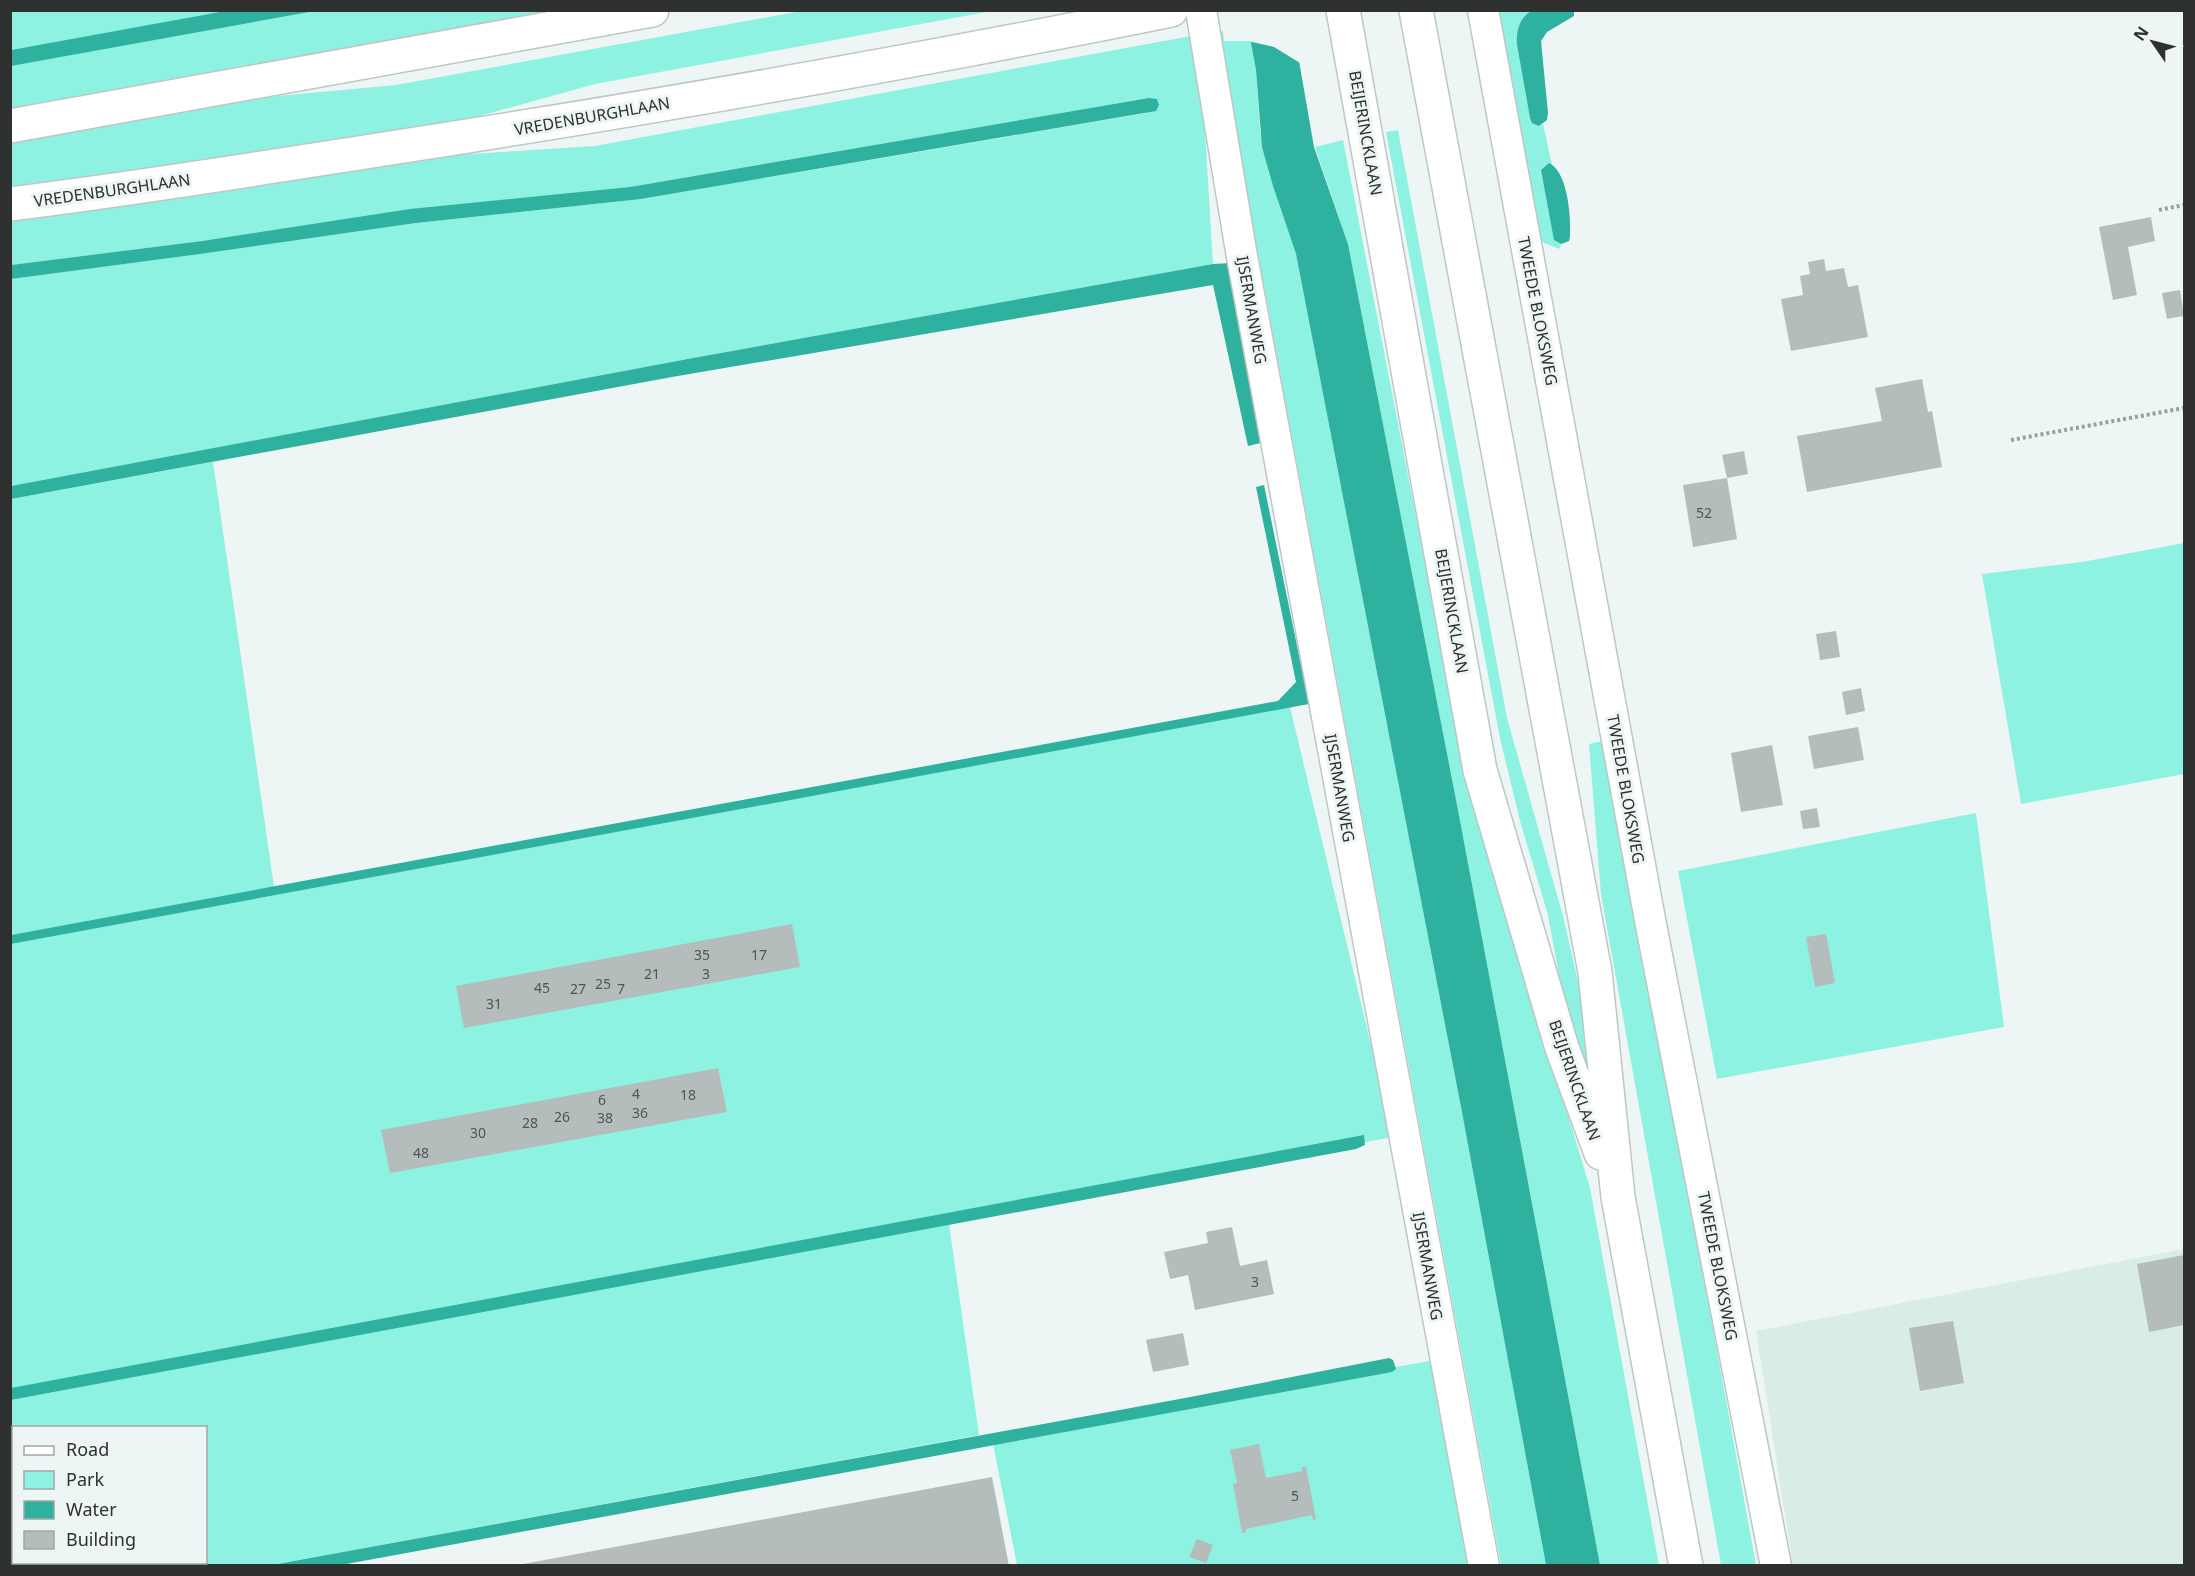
<svg xmlns="http://www.w3.org/2000/svg" width="2195" height="1576" font-family="'Noto Sans',sans-serif">
<style>
.built{fill:#d9ece8}
.green{fill:#8df2e1;fill-rule:evenodd}
.water{fill:#2fb19f}
.pier{fill:#edf6f4}
.building{fill:#b4bdbb}
.lines{fill:none;stroke-linecap:round;stroke-linejoin:round}
.street-casing{stroke:#bec7c5;stroke-width:33}
.secondary-casing{stroke:#bec7c5;stroke-width:36}
.path{stroke:#989f9d;stroke-width:4;stroke-dasharray:3 3;stroke-linecap:butt}
.street{stroke:#fff;stroke-width:30}
.secondary{stroke:#fff;stroke-width:33}
.labels{text-anchor:middle;stroke-width:6;stroke-linejoin:round;paint-order:stroke}
.number-label{font-size:14px;fill:#505453}
.street-label{font-size:16px;fill:#2e3130;stroke:#edf6f4}
</style>
<rect width="100%" height="100%" fill="#edf6f4"/>
<path class="built" d="M2184 1249V1565H1793L1756 1331Z"/>
<path class="green" d="M11 10H231V11L11 50Z
M315 11H583L11 116 10 66Z
M801 11H992L595 84 415 134 11 193V137L194 104 396 85Z
M1497 11H1531C1520 19 1516 32 1517 45L1530 118 1539 126 1543 124 1552 165 1549 163 1557 242 1561 244 1560 249 1544 243 1539 238Z
M1223 31 1224 41H1251L1256 70 1260 131 1273 186 1296 254 1461 1107 1546 1565H1501L1217 32Z
M1191 36 1204 114 1213 264 693 358 11 486 10 279 200 254 416 223 641 199 1147 113 1149 98 630 187 11 265V213L407 158 595 146Z
M1398 130 1507 718 1563 916 1601 1082 1583 1085 1573 1053 1548 915 1520 821 1500 738 1386 132Z
M1343 140 1451 697 1513 932 1590 1188 1659 1565H1600L1458 810 1348 244 1315 147Z
M213 462 274 887 11 935V499Z
M2184 543V774L2021 804 1982 574 2082 562Z
M1290 707 1393 1137 11 1395V944Z
M1603 741 1670 1092 1756 1565H1721L1601 894 1589 744Z
M1976 813 2004 1027 1717 1079 1678 871Z
M949 1224 979 1435 272 1565 11 1566V1400ZM14 1428H206V1562H14Z
M1435 1360 1474 1565H1017L992 1439Z"/>
<path class="water" d="M231 10 315 11 11 66V50Z
M1245 11 1299 61 1314 147 1348 244 1458 810 1600 1565H1546L1461 1107 1296 254 1273 186 1262 147 1256 70Z
M1531 11H1574V16L1547 32 1541 41 1548 113 1547 120 1539 126 1532 123 1530 118 1517 45C1516 31 1519 19 1531 11Z
M1149 98 1157 99 1159 105 1156 111 641 199 416 223 200 254 11 279V265L202 241 410 209 630 187Z
M1549 163C1568 172 1571 217 1570 236L1569 241 1561 244 1554 240 1541 170Z
M1231 263 1265 442 1248 446 1213 285 672 377 11 499V486L693 358 1213 264Z
M1264 485 1309 704 11 944V935L1278 701 1296 682 1256 487Z
M1364 1135 1365 1145 1356 1149 11 1400V1388Z
M1389 1358 1393 1360 1396 1369 1392 1372 341 1565H272L1185 1398Z"/>
<path class="pier" d="M1242 10H1293L1303 63H1300L1274 47 1248 41Z"/>
<path class="building" d="M2151 217 2155 241 2128 247 2137 295 2113 300 2099 227Z
M1824 259 1826 271 1844 268 1848 287 1858 285 1868 337 1791 351 1781 299 1803 295 1800 276 1810 274 1808 262Z
M2180 290 2184 316 2167 319 2162 293Z
M1922 379 1928 412 1932 411 1942 467 1807 492 1797 436 1882 421 1875 388Z
M1744 451 1748 474 1727 478 1722 455Z
M1727 478 1737 539 1693 547 1683 485Z
M1836 631 1840 657 1820 660 1816 634Z
M1861 688 1865 711 1846 715 1842 692Z
M1858 727 1864 760 1814 769 1808 736Z
M1772 745 1783 805 1741 812 1731 753Z
M1817 808 1820 827 1803 829 1800 811Z
M792 924 800 967 464 1028 456 986Z
M1826 934 1835 983 1815 987 1806 937Z
M718 1068 727 1112 390 1173 381 1130Z
M1232 1227 1240 1266 1267 1260 1274 1294 1195 1310 1188 1275 1170 1279 1164 1252 1208 1243 1206 1232Z
M2184 1255V1325L2149 1332 2137 1264Z
M1953 1321 1964 1383 1920 1391 1909 1328Z
M1183 1333 1189 1365 1153 1372 1146 1340Z
M1259 1444 1266 1478 1302 1471V1467H1306L1316 1519 1313 1520 1312 1515 1246 1529V1532L1242 1533 1233 1484 1237 1483 1230 1450Z
M992 1477 1009 1566H523V1564Z
M1197 1539 1213 1545 1206 1563 1189 1557Z"/>
<g class="lines">
<g class="street-casing">
<path id="street" d="M1201 10 1241 251 1484 1566
M1483 10 1651 925 1776 1566"/>
</g>
<g class="secondary-casing">
<path id="secondary" d="M1343 10 1480 770 1562 1048 1601 1153
M1416 10 1595 972 1618 1197 1686 1566
M10 126 652 10
M10 204C140 188 268 167 397 147 656 107 914 62 1171 10"/>
</g>
<path class="path" d="M2159 210 2184 205
M2011 440 2184 408"/>
<use href="#street" class="street"/>
<use href="#secondary" class="secondary"/>
</g>
<g class="labels">
<g class="number-label">
<text x="1704" y="518">52</text>
<text x="702" y="960">35</text>
<text x="759" y="960">17</text>
<text x="652" y="979">21</text>
<text x="706" y="979">3</text>
<text x="603" y="989">25</text>
<text x="542" y="993">45</text>
<text x="578" y="994">27</text>
<text x="621" y="994">7</text>
<text x="494" y="1009">31</text>
<text x="636" y="1099">4</text>
<text x="688" y="1100">18</text>
<text x="602" y="1105">6</text>
<text x="640" y="1118">36</text>
<text x="562" y="1122">26</text>
<text x="605" y="1123">38</text>
<text x="530" y="1128">28</text>
<text x="478" y="1138">30</text>
<text x="421" y="1158">48</text>
<text x="1255" y="1287">3</text>
<text x="1295" y="1501">5</text>
</g>
<g class="street-label">
<text transform="translate(592 116) rotate(-10)" y="6">VREDENBURGHLAAN</text>
<text transform="translate(1366 133) rotate(80)" y="6">BEIJERINCKLAAN</text>
<text transform="translate(112 190) rotate(-8)" y="6">VREDENBURGHLAAN</text>
<text transform="translate(1252 310) rotate(80)" y="6">IJSERMANWEG</text>
<text transform="translate(1538 311) rotate(79)" y="6">TWEEDE BLOKSWEG</text>
<text transform="translate(1452 611) rotate(80)" y="6">BEIJERINCKLAAN</text>
<text transform="translate(1340 788) rotate(80)" y="6">IJSERMANWEG</text>
<text transform="translate(1626 789) rotate(80)" y="6">TWEEDE BLOKSWEG</text>
<text transform="translate(1575 1080) rotate(71)" y="6">BEIJERINCKLAAN</text>
<text transform="translate(1428 1266) rotate(80)" y="6">IJSERMANWEG</text>
<text transform="translate(1718 1266) rotate(79)" y="6">TWEEDE BLOKSWEG</text>
</g>
</g>
<rect width="2195" height="1576" fill="none" stroke="#2e3130" stroke-width="24"/>
<rect x="12" y="1426" width="195" height="138" fill="#edf6f4" stroke="#a1a7a6" stroke-width="1.5"/>
<rect x="24" y="1446" width="30" height="9" fill="#ffffff" stroke="#a1a7a6" stroke-width="1.5"/>
<text x="66" y="1456" font-size="18" fill="#2e3130">Road</text>
<rect x="24" y="1471" width="30" height="18" fill="#8df2e1" stroke="#a1a7a6" stroke-width="1.5"/>
<text x="66" y="1486" font-size="18" fill="#2e3130">Park</text>
<rect x="24" y="1501" width="30" height="18" fill="#2fb19f" stroke="#a1a7a6" stroke-width="1.5"/>
<text x="66" y="1516" font-size="18" fill="#2e3130">Water</text>
<rect x="24" y="1531" width="30" height="18" fill="#b4bdbb" stroke="#a1a7a6" stroke-width="1.5"/>
<text x="66" y="1546" font-size="18" fill="#2e3130">Building</text>
<g transform="translate(2153 42) rotate(305)" stroke="#edf6f4" stroke-width="4.5" paint-order="stroke">
<path d="M0-4.5L10 22L0 15L-10 22Z" fill="#2e3130"/>
<text y="-9" font-size="16" font-weight="bold" text-anchor="middle" fill="#2e3130">N</text>
</g>
</svg>
